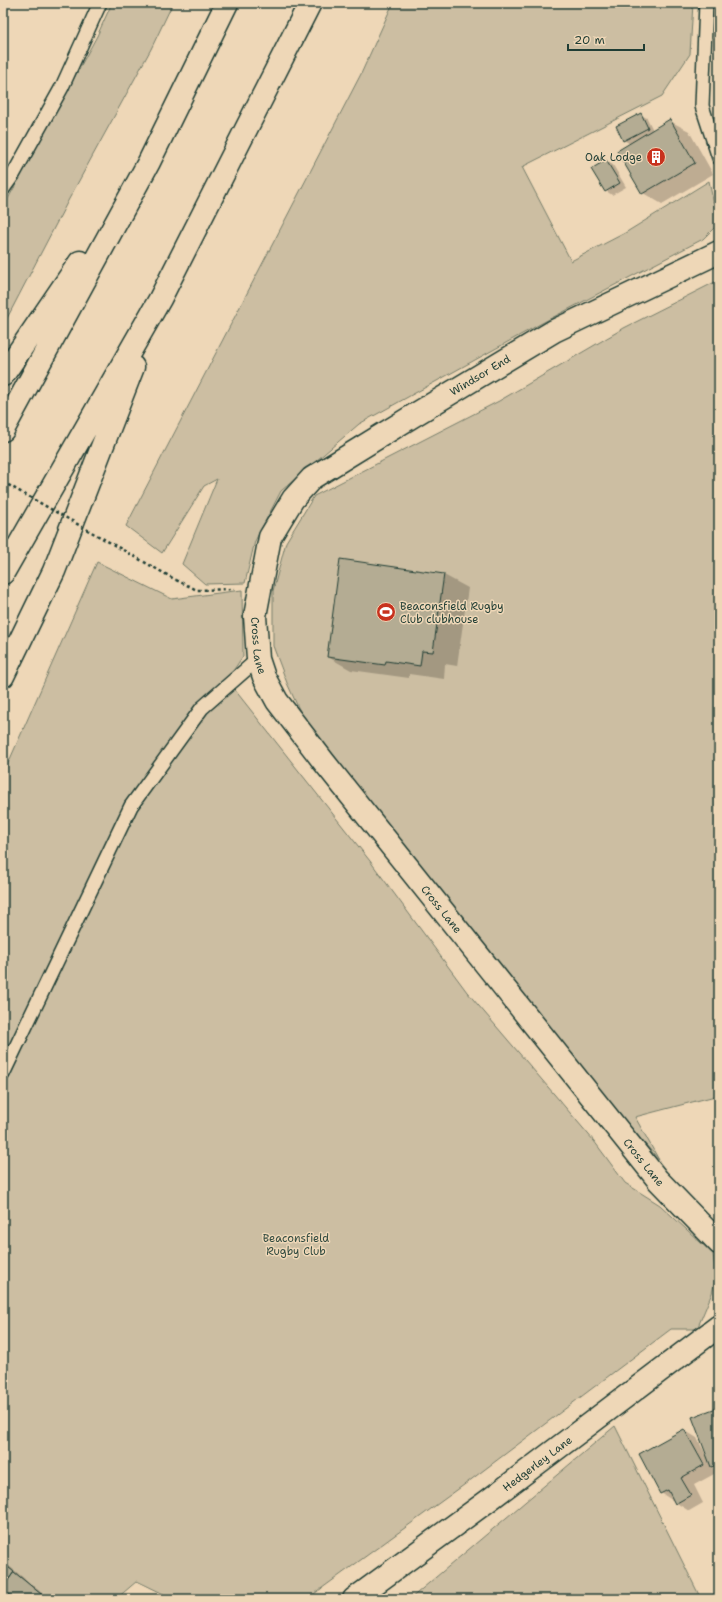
<svg xmlns="http://www.w3.org/2000/svg" width="722" height="1602" font-family="'Shantell Sans',sans-serif">
<style>
.green{fill:#ccbea2;stroke:#767e6b}
.shadow{fill:#0003}
.building{fill:#b4ac93;stroke:#1f3d34}
.lines{fill:none;stroke-linecap:round;stroke-linejoin:round}
.service-casing{stroke:#1f3d34;stroke-width:16}
.minor-casing{stroke:#1f3d34;stroke-width:25}
.motorway-casing{stroke:#1f3d34;stroke-width:25}
.path{stroke:#1f3d34;stroke-width:2.5;stroke-dasharray:3 3;stroke-linecap:butt}
.service{stroke:#eed7b7;stroke-width:13}
.minor{stroke:#eed7b7;stroke-width:22}
.motorway{stroke:#eed7b7;stroke-width:22}
.path-bridge{stroke:#1f3d34;stroke-width:2.5;stroke-dasharray:3 3;stroke-linecap:butt}
.labels{text-anchor:middle;stroke-width:3;stroke-linejoin:round;paint-order:stroke}
.poi-label{font-size:11px;fill:#1f3d34;stroke:#eed7b7;text-anchor:end}
.street-label{font-size:11px;fill:#1f3d34;stroke:#eed7b7}
.park-label{font-size:11px;fill:#304a3f;stroke:#eed7b7}
</style>
<rect width="100%" height="100%" fill="#eed7b7"/>
<filter id="ink" filterUnits="userSpaceOnUse"><feTurbulence type="fractalNoise" baseFrequency=".025" numOctaves="2"/><feDisplacementMap in="SourceGraphic" scale="8" xChannelSelector="R" yChannelSelector="G"/><feConvolveMatrix kernelMatrix="1 2 1 2 8 2 1 2 1" color-interpolation-filters="sRGB"/></filter>
<g filter="url(#ink)">
<path class="green" d="M112 3H173L151 49 69 199 3 326V208L97 36Z
M393 3H693L690 54 662 96 522 167 571 261 625 233 709 181 718 224 703 239 542 323 359 424 281 491 255 541 245 583 205 584 182 564 217 479 204 486 162 553 126 526 361 74Z
M719 280V1095L635 1117 659 1160 479 952 324 764 287 683 273 646V591L286 542 314 496 499 401 624 328Z
M97 562 172 599 242 590 243 656 227 680 370 861 467 992 594 1141 625 1183 660 1205 713 1254 716 1277 712 1293 697 1329H671L468 1482 307 1599H174L137 1581 116 1599H47L3 1563V775Z
M615 1426 701 1599H410Z"/>
<path class="shadow" d="M641 115 647 118 653 130 670 121 689 131 713 174 662 204 643 193 618 151 630 144 624 140 617 127Z
M606 161 613 165 626 187 612 195 606 191Z
M444 575 468 588 457 666 445 664 444 679 409 674V678L351 670 328 657Z
M719 1408V1470L713 1467 716 1473 694 1485 703 1503 689 1511 661 1493 684 1430 697 1438 706 1455 707 1454Z
M3 1561 49 1599H16L3 1588Z"/>
<path class="building" d="M641 113 648 128 623 141 616 126Z
M670 119 695 163 642 194 617 151Z
M606 160 620 183 605 192 591 169Z
M340 559 444 574 433 652 422 651 420 666 386 661 385 665 327 657Z
M719 1407V1464L711 1467 692 1417Z
M684 1429 704 1465 681 1478 691 1495 675 1504 668 1490 660 1494 639 1454Z
M3 1563 14 1572 3 1587Z
M14 1572 47 1599H14L3 1589V1587Z"/>
<g class="lines">
<g class="service-casing">
<path id="service" d="M706 3 702 106 719 158
M3 189 13 175 62 87 100 3
M3 1074 131 806 202 708 258 659"/>
</g>
<g class="minor-casing">
<g id="minor">
<path id="s1" d="M719 252 554 331 416 414 312 478 293 499 270 537 255 616 258 659 264 677 277 701 324 762 658 1180 719 1243"/>
<path id="s2" d="M354 1599 489 1500 719 1326"/>
</g>
</g>
<g class="motorway-casing">
<path id="motorway" d="M3 375 80 262
M3 430 149 162 227 3
M3 573 160 299 310 3
M3 676 54 571 133 367"/>
</g>
<path class="path" d="M176 580 197 590 235 589"/>
<use href="#service" class="service"/>
<use href="#minor" class="minor"/>
<use href="#motorway" class="motorway"/>
<path class="path-bridge" d="M3 482 176 580"/>
</g>
</g>
<defs>
<g id="building-disc" transform="scale(1)"><circle r="9.5" fill="#c8321e" stroke="#eed7b7"/><path d="M-4-6H4V6H1V3H-1V6H-4ZM-2.5-4.3h1.7v1.8h-1.7ZM.8-4.3h1.7v1.8H.8ZM-2.5-1h1.7V.8h-1.7ZM.8-1h1.7V.8H.8Z" fill="#fff"/></g>
<g id="stadium-disc" transform="scale(1)"><circle r="9.5" fill="#c8321e" stroke="#eed7b7"/><path d="M0-5a6.5 5 0 1 0 0 10a6.5 5 0 1 0 0-10ZM-3.5-1.8h7v3.6h-7Z" fill="#fff"/></g>
</defs>
<g fill-rule="evenodd">
<use href="#building-disc" x="656" y="157"/>
<use href="#stadium-disc" x="386" y="612"/>
</g>
<g class="labels">
<g class="poi-label">
<text x="642" y="161">Oak Lodge</text>
<text x="400" y="610" text-anchor="start">Beaconsfield Rugby<tspan x="400" dy="13">Club clubhouse</tspan></text>
</g>
<g class="street-label">
<text transform="translate(480 375) rotate(-31)" y="4">Windsor End</text>
<text dy="4" stroke="none"><textPath href="#s1" startOffset="649">Cross Lane</textPath></text>
<text dy="4" stroke="none"><textPath href="#s1" startOffset="974">Cross Lane</textPath></text>
<text dy="4" stroke="none"><textPath href="#s1" startOffset="1298">Cross Lane</textPath></text>
<text dy="4" stroke="none"><textPath href="#s2" startOffset="228">Hedgerley Lane</textPath></text>
</g>
<g class="park-label">
<text x="296" y="1242">Beaconsfield<tspan x="296" dy="13">Rugby Club</tspan></text>
</g>
</g>
<rect width="722" height="1602" fill="none" stroke="#eed7b7" stroke-width="16"/>
<rect x="8" y="8" width="706" height="1586" fill="none" stroke="#1f3d34" stroke-width="1.5" filter="url(#ink)"/>
<path d="M568 44v6h76v-6" fill="none" stroke="#1f3d34" stroke-width="2"/>
<text x="574" y="44" font-size="12" fill="#1f3d34" stroke="#eed7b7" stroke-width="3" paint-order="stroke">20 m</text>
</svg>
